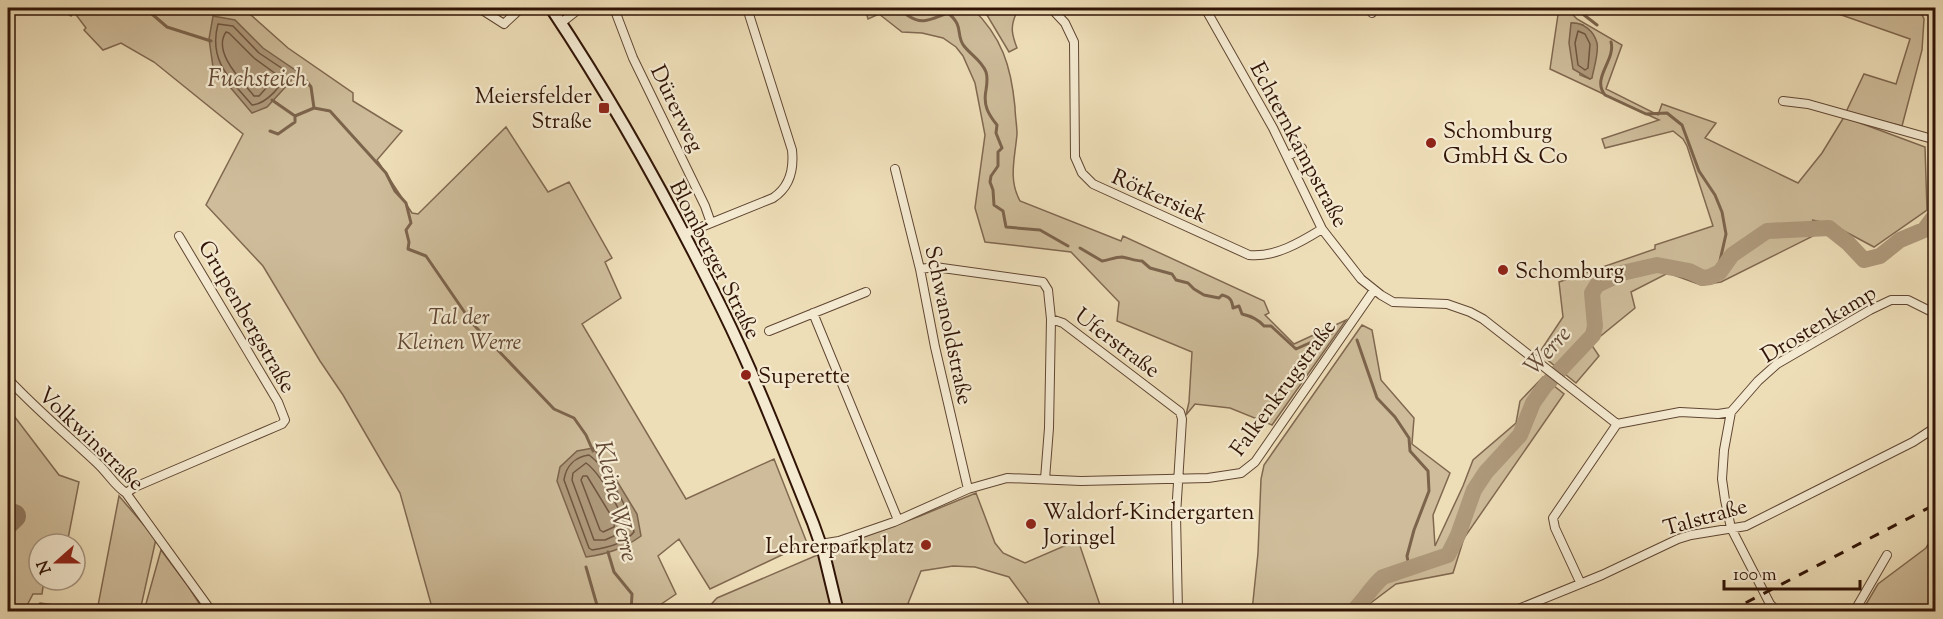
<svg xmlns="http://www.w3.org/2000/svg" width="1943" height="619" font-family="'Sorts Mill Goudy',serif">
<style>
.green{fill:#cebc9a;stroke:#806850;stroke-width:1.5;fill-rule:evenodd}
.water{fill:#ae997b;stroke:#7c644c;stroke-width:1.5}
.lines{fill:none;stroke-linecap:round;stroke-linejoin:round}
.shore{stroke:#705640;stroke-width:1.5}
.stream{stroke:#7c644c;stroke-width:3}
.river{stroke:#ae997b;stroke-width:16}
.taxiway{stroke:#90795f;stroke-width:24}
.street-casing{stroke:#604632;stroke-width:10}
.secondary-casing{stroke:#311406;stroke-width:14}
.street{stroke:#f4ead1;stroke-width:8}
.secondary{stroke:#f4ead1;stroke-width:10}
.rail{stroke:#311406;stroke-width:3;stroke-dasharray:10 10;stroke-linecap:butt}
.poi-dot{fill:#8f2418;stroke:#f4ead1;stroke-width:2}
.labels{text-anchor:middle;stroke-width:4.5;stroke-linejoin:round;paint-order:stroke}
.poi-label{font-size:22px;fill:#311406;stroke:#f4ead1;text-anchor:start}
.street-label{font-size:22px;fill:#311406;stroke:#f4ead1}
.park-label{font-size:22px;font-style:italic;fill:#604632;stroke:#f4ead1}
.water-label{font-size:24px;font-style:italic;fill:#634935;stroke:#f4ead1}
</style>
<rect width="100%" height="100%" fill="#eedeb8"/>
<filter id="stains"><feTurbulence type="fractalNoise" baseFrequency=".00333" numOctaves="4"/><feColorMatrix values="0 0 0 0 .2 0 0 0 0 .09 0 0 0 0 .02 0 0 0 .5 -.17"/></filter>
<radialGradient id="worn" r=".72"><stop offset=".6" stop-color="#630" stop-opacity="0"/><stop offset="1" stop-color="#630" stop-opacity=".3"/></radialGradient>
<path class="green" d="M58 8H243L288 48 353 93V101L402 131 377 160 412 213 418 214 506 127 548 192 569 182 612 258 605 262 621 298 582 324 686 499 774 459 807 543 710 589 679 539 658 556 676 594 654 609 655 611H433L400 493 343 395 320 361 263 266 206 205 243 134 154 62 121 43 103 50 84 30 86 28 74 12 71 16Z
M865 8H972C1002 37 1011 66 1015 107 1015 116 1017 125 1017 134 1015 158 1008 179 1020 201L1121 241 1123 236 1264 301 1269 313 1265 315 1294 344 1346 320 1272 425 1230 408 1195 404 1186 415 1189 402 1192 352 1117 321 1119 302 1071 252 985 242 975 208 985 135 975 83 963 56 956 47 943 38 922 33 902 32 879 14 868 19Z
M979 8H1029L1016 14C1010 27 1012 35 1017 48L1009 52 987 15Z
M1559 8H1566L1577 19 1622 45 1606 89 1658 115 1662 104 1716 123 1705 138 1798 183 1822 153 1844 117 1925 147 1927 210 1874 247 1831 224 1812 220 1829 228 1721 282 1701 285 1668 273 1631 292 1635 308 1591 344 1599 356 1576 383 1539 353 1563 317 1559 282 1655 249V245L1713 226 1687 146 1683 139 1673 131 1605 148 1602 139 1659 120 1550 69ZM1572 23 1583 25 1592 77 1590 79 1580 75Z
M1831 8H1919L1924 19 1922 50 1902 126 1846 112 1864 74 1896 84 1910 39 1830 11Z
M1362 325 1372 330 1381 380 1414 418 1412 444 1450 473 1433 515 1435 546 1463 486 1473 460 1516 423 1520 401 1543 377 1564 394 1464 538 1453 573 1396 584 1360 611H1252L1258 553 1261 479 1264 465Z
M8 408 59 475 79 482 67 544H39V562L34 561 33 568 39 571V580H44L42 594H33L24 611H8Z
M976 493 995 543 1003 553 1025 563 1078 540 1102 611 1045 612 1039 609 1034 611 1009 577 975 567 953 566 921 571 905 611 704 612 717 598 829 550 920 516Z
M119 496 156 539 140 611 31 612 40 603 97 611Z
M1935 533V611H1862L1878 584 1926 548Z
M161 550 188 586 204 611H144Z"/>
<path class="water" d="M213 16 235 20 263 48 301 74 291 77V81L267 107 252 113 213 67 209 39Z
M1571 23C1583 22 1594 31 1597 43 1599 53 1594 67 1592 78L1590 79 1573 69 1569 43Z
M593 448 612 473 637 514 641 536C623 549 607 554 586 557L557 481 560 467 577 451Z"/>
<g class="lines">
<path class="shore" d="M218 24 233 26 259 53 286 71C284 85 266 104 252 105 231 80 208 61 218 24Z
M1578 31 1585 34 1590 44 1588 68 1585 70 1578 65 1575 43Z
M226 32 229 33 254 58 276 74V77L259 96H254C242 81 212 52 226 32Z
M589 455C607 468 630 511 634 532 624 544 607 548 592 550L589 548 564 480C566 466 575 457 589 455Z
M586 463C599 472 626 516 625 531L605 540H594L572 480 573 473Z
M583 476H587L615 522 614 527 603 532 600 530 581 480Z"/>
<path class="stream" d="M145 8 167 27 211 41
M905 8 907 15C923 26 931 19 948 13 965 27 955 34 964 46 971 55 982 61 986 72 988 78 987 84 986 90 983 105 988 114 997 125L996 133 1002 148 998 152V166L991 176 990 182 993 190 994 205 1003 211 1006 227 1040 230 1068 246
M1575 8 1597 25
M1611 42C1616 60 1591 78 1605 95L1646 114 1667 113 1682 125 1699 171 1715 195 1722 212 1726 234 1717 274
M301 74 311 87 314 108
M272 100 295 116 314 108 330 111 386 173 395 191 406 203 411 223 406 230 409 242 408 249 426 256 472 323 554 409 574 418 586 435 593 451
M270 131 278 134 295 122V116
M1080 248 1102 261C1109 260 1115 257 1122 257 1129 258 1135 261 1142 261L1150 268 1172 274 1176 280 1188 283 1194 289 1204 295 1219 298 1222 295C1230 297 1232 300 1233 308L1239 306 1242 314C1251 316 1258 319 1264 326H1271L1296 349 1332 333
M1357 340 1377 398 1395 417 1409 438 1410 451 1428 471 1429 491 1414 530 1407 556 1409 567
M608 552 614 572 632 594 631 612
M586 567 599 612"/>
<path class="river" d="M1352 612C1364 601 1371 587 1383 577L1448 555 1458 535 1474 490 1486 472 1520 435 1533 403 1545 386 1593 335 1595 326 1592 293 1597 285 1622 273 1657 265 1689 271 1703 278 1710 277 1720 272 1732 255 1767 231 1829 228 1848 243 1864 260 1880 256 1900 240 1924 230 1936 214"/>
<path class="taxiway" d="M8 522 14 516"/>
<g class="street-casing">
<path id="street" d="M479 8 504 24 521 8
M614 8 633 58 705 206 711 223
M1051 8 1065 23 1074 42 1075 157 1082 173 1093 184 1249 255C1274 258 1301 242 1322 229
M1205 8 1273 128 1322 229 1361 279 1381 295 1393 302 1447 304 1470 312 1483 319 1617 424
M1368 8 1372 13
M561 23 580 8
M1783 101 1808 104 1936 140
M1288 156 1302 148
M895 169 920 269 935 347 968 489
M684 234 773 198C790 187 794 169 792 150L747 8
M920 269 935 267 1043 282 1048 290 1051 319 1063 323 1180 412 1182 419 1176 515 1178 612
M813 313 898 520
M769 331 866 292
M8 379C36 409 67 435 97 463 108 473 114 485 126 493L212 612
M1045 479 1049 428 1051 319
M126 493 135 487 282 424 285 420 278 402 179 236
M820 544 839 541 894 522 968 489 1007 478 1081 481 1208 478 1241 473 1255 462 1374 290
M1580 582 1555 528 1553 518 1617 424 1680 412 1718 414 1731 412
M1511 612 1602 575 1678 539 1691 535 1746 526 1913 442 1936 427
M1778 612 1770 604 1731 528 1725 500 1722 479 1724 450 1731 412 1758 381 1777 364 1870 310 1891 300H1908L1936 314
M1854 612 1887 555"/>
</g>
<g class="secondary-casing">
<path id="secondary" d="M551 8C615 104 671 205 722 309 756 378 784 451 813 523L824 554 838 612"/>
</g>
<use href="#street" class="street"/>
<use href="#secondary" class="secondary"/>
<path class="rail" d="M1728 612 1936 504"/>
</g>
<g class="poi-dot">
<rect x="598" y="102" width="12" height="12" rx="3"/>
<circle cx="1431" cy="143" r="6"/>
<circle cx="1503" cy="270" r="6"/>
<circle cx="746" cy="375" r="6"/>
<circle cx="1031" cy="524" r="6"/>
<circle cx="926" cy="545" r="6"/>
</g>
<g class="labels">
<g class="poi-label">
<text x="592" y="103" text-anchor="end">Meiersfelder<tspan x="592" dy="25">Straße</tspan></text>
<text x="1443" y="138">Schomburg<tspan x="1443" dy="25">GmbH &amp; Co</tspan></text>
<text x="1515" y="278">Schomburg</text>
<text x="758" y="383">Superette</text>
<text x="1043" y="519">Waldorf-Kindergarten<tspan x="1043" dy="25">Joringel</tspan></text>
<text x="914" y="553" text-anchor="end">Lehrerparkplatz</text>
</g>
<g class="street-label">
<text transform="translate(678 108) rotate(64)" y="8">Dürerweg</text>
<text transform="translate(1300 144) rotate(62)" y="8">Echternkampstraße</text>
<text transform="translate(1160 195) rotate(24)" y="8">Rötkersiek</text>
<text transform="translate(716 259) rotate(63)" y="8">Blomberger Straße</text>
<text transform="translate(248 316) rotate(60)" y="8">Grupenbergstraße</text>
<text transform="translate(1818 323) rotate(-31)" y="8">Drostenkamp</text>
<text transform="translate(950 325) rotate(78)" y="8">Schwanoldstraße</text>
<text transform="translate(1118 342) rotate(37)" y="8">Uferstraße</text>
<text transform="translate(1282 387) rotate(-54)" y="8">Falkenkrugstraße</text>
<text transform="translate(92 438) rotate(44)" y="8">Volkwinstraße</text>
<text transform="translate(1705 516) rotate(-16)" y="8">Talstraße</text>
</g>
<g class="park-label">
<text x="459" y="324">Tal der<tspan x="459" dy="25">Kleinen Werre</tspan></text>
</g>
<g class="water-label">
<text x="257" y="86">Fuchsteich</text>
<text transform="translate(1547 350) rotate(-48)" y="8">Werre</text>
<text transform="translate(617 501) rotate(77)" y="8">Kleine Werre</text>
</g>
</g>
<rect width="1943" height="619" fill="none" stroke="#eedeb8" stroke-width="30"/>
<rect x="9" y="9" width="1925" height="601" fill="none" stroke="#311406" stroke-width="3"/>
<rect x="15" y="15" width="1913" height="589" fill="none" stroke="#311406" stroke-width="1.5"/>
<g transform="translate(57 562) rotate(249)"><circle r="28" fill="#f4ead1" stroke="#a69480" stroke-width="1.5"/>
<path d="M0-4.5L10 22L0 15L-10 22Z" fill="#8f2418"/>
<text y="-9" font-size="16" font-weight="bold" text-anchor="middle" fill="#311406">N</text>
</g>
<path d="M1724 580v9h136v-9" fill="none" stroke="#311406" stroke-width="3"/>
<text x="1733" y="580" font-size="18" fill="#311406" stroke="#f4ead1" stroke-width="4.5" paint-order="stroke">100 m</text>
<rect width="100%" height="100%" filter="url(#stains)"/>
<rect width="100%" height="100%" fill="url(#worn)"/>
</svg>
